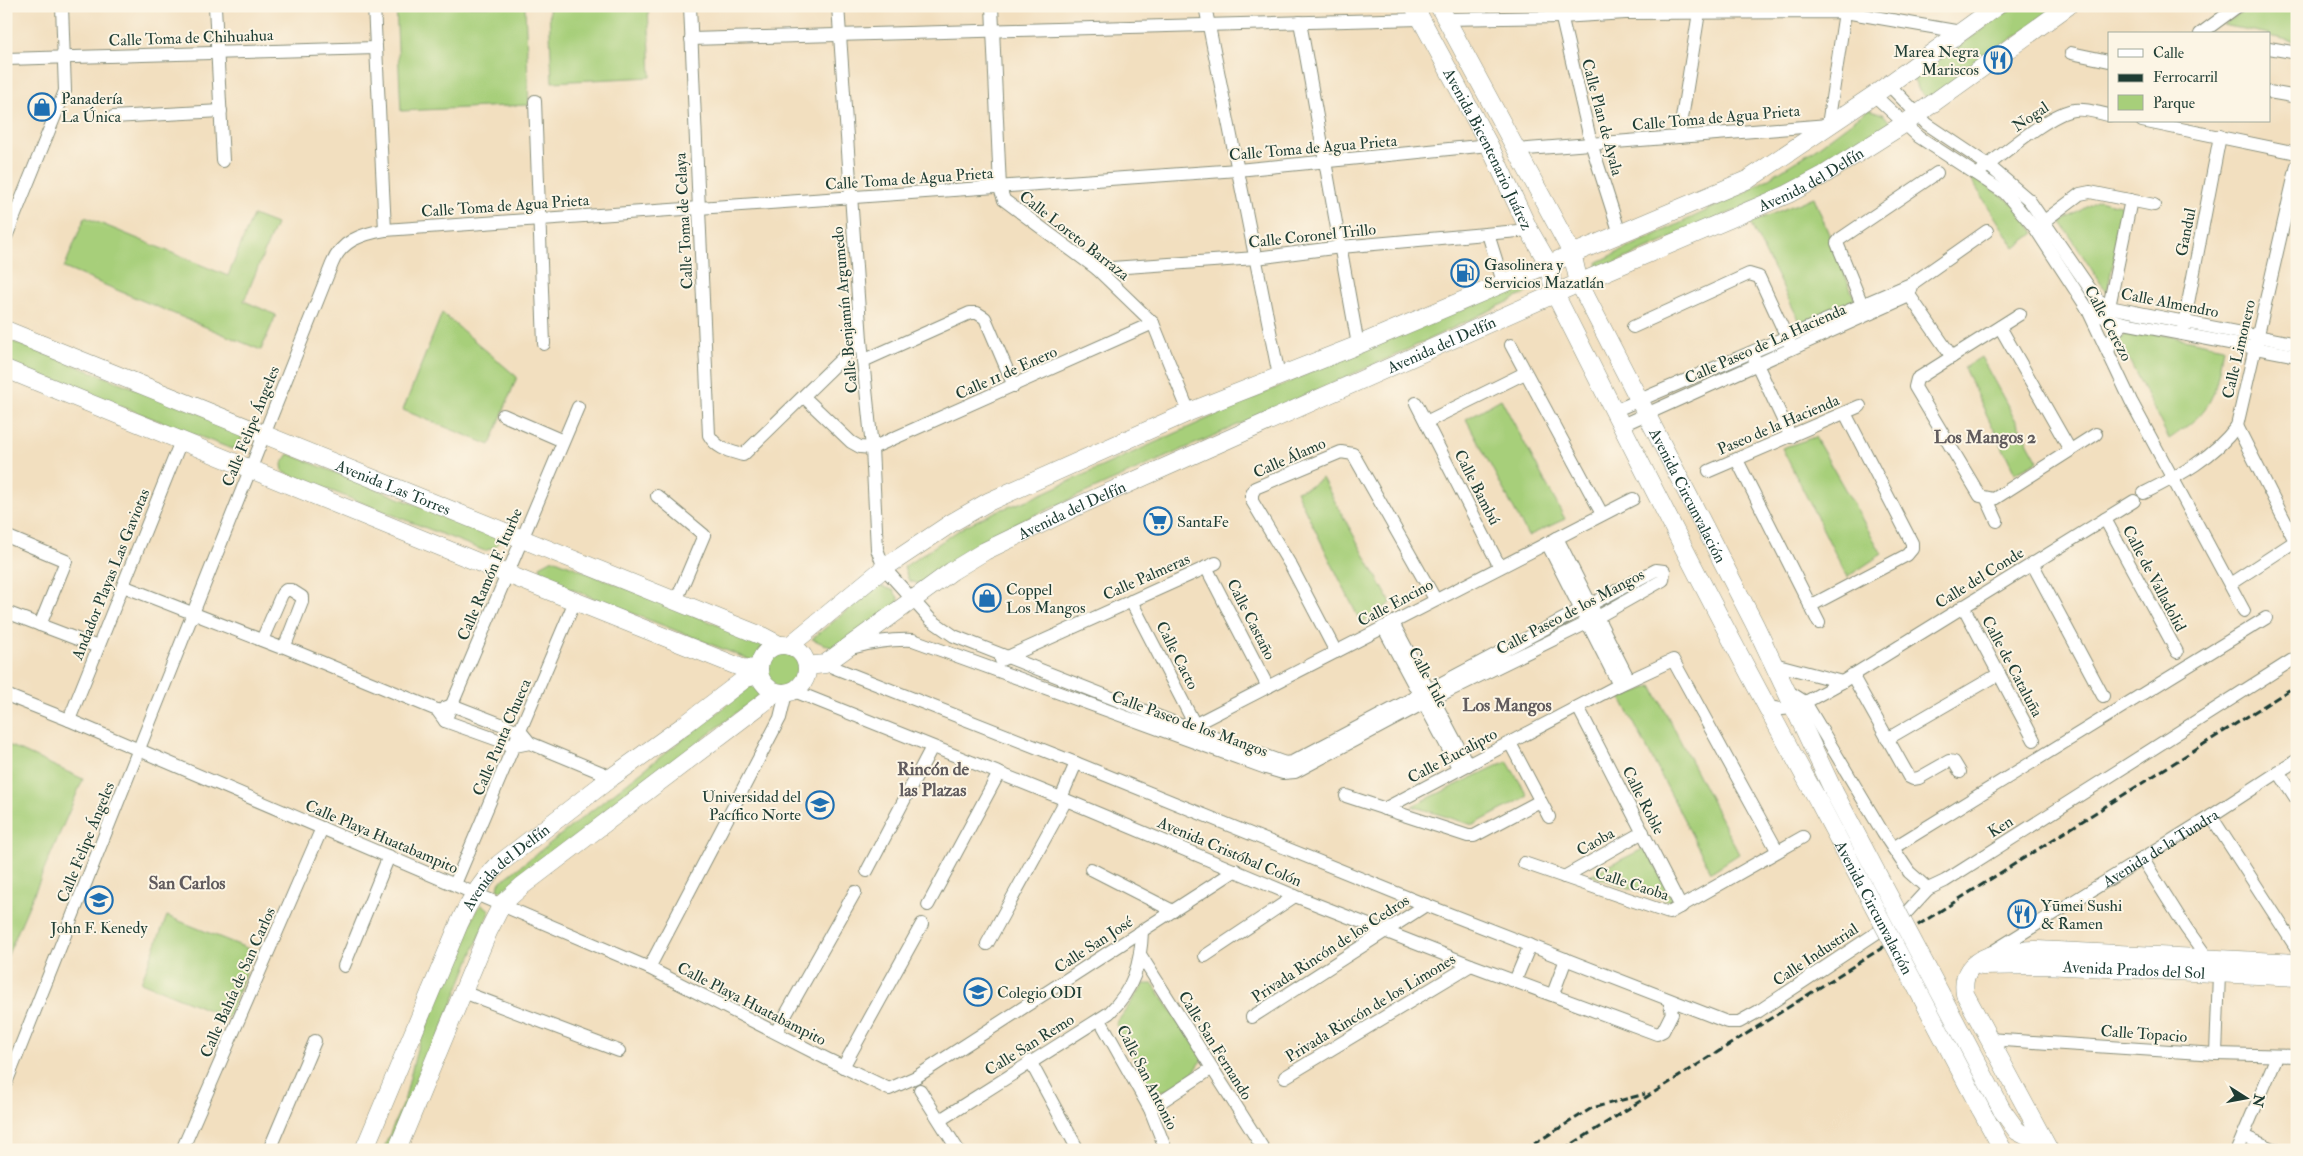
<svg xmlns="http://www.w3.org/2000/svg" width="2303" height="1156" font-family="'IM FELL Double Pica',serif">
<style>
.green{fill:#a7cf7a;stroke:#638657}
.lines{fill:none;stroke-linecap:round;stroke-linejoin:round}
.street-casing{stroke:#888e7a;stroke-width:14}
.secondary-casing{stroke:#888e7a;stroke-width:19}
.street{stroke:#fff;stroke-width:12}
.secondary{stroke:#fff;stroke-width:18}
.rail{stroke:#1f3d34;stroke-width:3;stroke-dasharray:8 4;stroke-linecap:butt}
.secondary-bridge-casing{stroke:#888e7a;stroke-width:19;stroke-linecap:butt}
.secondary-bridge{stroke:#fff;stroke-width:18}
.labels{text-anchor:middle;stroke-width:4;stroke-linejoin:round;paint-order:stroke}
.street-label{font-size:16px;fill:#1f3d34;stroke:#fcf5e5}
.poi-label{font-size:16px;fill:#1f3d34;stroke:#fcf5e5;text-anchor:start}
.neighbourhood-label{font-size:18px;font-weight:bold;fill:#615c5e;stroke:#fcf5e5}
</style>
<rect width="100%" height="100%" fill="#fcf5e5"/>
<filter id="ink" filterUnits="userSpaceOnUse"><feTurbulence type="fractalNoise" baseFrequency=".02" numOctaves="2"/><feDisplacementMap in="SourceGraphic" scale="10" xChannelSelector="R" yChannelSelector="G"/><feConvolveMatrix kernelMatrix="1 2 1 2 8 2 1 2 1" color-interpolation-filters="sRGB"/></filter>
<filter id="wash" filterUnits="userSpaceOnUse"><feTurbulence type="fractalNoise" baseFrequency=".0096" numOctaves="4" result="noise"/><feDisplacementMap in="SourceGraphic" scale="20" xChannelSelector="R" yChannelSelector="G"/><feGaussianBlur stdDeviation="1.12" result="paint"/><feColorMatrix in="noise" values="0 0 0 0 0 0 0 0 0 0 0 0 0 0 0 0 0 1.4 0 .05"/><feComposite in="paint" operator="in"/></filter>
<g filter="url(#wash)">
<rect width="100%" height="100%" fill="#f2dfbf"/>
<path class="green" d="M396 6H525L529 105 401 111Z
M549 6H648L651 77 552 82Z
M2015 6H2058L1928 99 1919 90 1913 79Z
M2251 6H2297V42L2269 36V34L2223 25Z
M1869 109 1884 115 1892 125 1787 188 1596 271 1598 262 1746 192 1811 152Z
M1966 172 2017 206 2035 233 2015 248Z
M1814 197 1855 300 1801 324 1750 223Z
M2098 200 2124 206 2107 293 2061 222Z
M253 215 276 224 244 301 276 315 261 350 64 268 85 217 228 276Z
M1524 283V287L1529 292 1400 353 1017 523 971 548 932 579 920 584 909 581 904 567 965 526 997 511 1028 500 1320 368Z
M442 313 517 377 490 445 403 410Z
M2134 329 2223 347C2214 399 2215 408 2169 439L2119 340Z
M6 339 233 426 242 436 240 445 232 449 6 362Z
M1981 357 2038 461 2015 473 1964 368Z
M1501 399 1565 519 1528 536 1466 419Z
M1815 437 1882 554 1847 577 1782 448Z
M289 454 501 539 496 546 485 551 283 472 282 464Z
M1322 478 1391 603 1361 623 1296 491 1311 486Z
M553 559 763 643C765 652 761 657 753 661L543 578 540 566Z
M878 585 893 590 899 599 898 605 835 649 812 639Z
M763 669a18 18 0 1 1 36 0a18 18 0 1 1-36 0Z
M756 685H760L762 693 505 892 498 889 499 883 751 686Z
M1652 686 1739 854 1711 872 1621 698Z
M6 744 83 779 6 959Z
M1507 761 1528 796 1473 825 1412 806Z
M1645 848 1678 904 1590 875Z
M482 905 490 910 393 1150H383L405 1098 417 1049 477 909Z
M167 916 254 951 228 1018 141 982Z
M1144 984H1153L1204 1057C1193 1076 1170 1102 1147 1085L1116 1024Z"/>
</g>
<g filter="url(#ink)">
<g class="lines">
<g class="street-casing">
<g id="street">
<path d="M215 6 223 161"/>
<path d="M374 6 385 230"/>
<path d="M690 6 709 435C717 449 729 451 743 455L861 340"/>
<path d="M838 6 861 340 872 448 877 549 884 568 931 620 954 636 1188 728 1285 763 1292 762 1656 570 1664 571 1663 580 1587 623 1424 703 1295 772 1283 773 1266 768 913 640C891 639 873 642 851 648"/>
<path d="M992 6 1000 188 1004 200 1097 269 1153 323 1189 412"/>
<path d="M1205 6 1279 376"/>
<path d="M1559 6 1591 143 1620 234"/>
<path d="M1445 19 1561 17 1626 13 1845 12 1961 32"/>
<path d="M1300 22 1358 345"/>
<path d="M2200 34 2238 6"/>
<path d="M691 39 1420 19"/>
<path d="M2269 48 2297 53"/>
<path d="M2071 53 2109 61"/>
<path d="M6 59 376 48"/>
<path d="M1888 84 1927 124 1988 165 2029 200 2097 299 2109 307 2297 344"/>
<path d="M2269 92 2297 97"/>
<path d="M1874 95 1919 137 2005 193 2035 228 2087 308 2131 401 2244 611"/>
<path d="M535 101 544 344"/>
<path d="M113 117 221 111"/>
<path d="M2142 121 2297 153"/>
<path d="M1679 137 1700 6"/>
<path d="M1516 150 1828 125 1845 12"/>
<path d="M1983 169C2003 154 2052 112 2074 110 2086 108 2098 113 2109 115"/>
<path d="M2039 225 2080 194 2090 192 2154 205"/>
<path d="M1488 234 1503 282"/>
<path d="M6 237 65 91 62 6"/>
<path d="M1097 269 1256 258 1341 247 1529 230"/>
<path d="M1905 289 1952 357"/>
<path d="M2109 307 2131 200"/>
<path d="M2087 308 2100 316 2124 323 2297 356"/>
<path d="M1865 312 1837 243 1840 239 1937 173"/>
<path d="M2020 314 1917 379 1915 387 1980 496 1994 499 2096 434"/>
<path d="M1633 327 1749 274 1759 277 1790 344"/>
<path d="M2000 327 2070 450"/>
<path d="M2183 329 2220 136"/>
<path d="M1511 345 1602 514"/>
<path d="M2108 352C2112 340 2114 331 2124 323"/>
<path d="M1754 358 1791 437"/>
<path d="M863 361 970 313H977L985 318 1014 386"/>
<path d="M804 397 851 442 860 447 872 448 1153 323"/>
<path d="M1416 403 1500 567"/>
<path d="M1614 411 1913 283 1987 231"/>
<path d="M503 415 563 441"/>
<path d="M1426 422 1525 373"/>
<path d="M1622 425 1909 296 1913 283"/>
<path d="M2237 426 2295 541"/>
<path d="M1737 460 1819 623"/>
<path d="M1709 471 1860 406"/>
<path d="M2144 493C2180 475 2213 458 2237 426L2297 165"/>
<path d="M657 496 704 535 676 601"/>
<path d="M1987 499 1997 521"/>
<path d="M2105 519 2177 652"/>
<path d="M6 536 66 561 40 625"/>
<path d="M1557 538 1629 680"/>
<path d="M1547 543 1619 685"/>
<path d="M2032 563 2103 696"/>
<path d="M1206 567 1268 687"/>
<path d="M2230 584 2297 540"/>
<path d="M123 586 279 647 282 646 437 710 445 721 515 746 530 743"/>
<path d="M1131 601 1195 725"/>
<path d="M1810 606 1907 555 1912 549V543L1845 413"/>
<path d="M1963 606 2034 740"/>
<path d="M6 612 98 647"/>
<path d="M1393 623 1468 765"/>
<path d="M1383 627 1459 769"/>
<path d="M262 640 282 594 286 590H291L302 597V602L286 643 282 646"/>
<path d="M1336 652 1291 566 1252 501V494L1255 488 1341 452 1353 454 1435 599"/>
<path d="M1001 660 1216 563"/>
<path d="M825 664 1076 763 1426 905 1727 1022H1739L1759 1011 1905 914 1928 889"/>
<path d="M1774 664 1842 682"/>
<path d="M1852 675 1909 777 1913 779 1919 778 1949 761 1954 762 1960 772"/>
<path d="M1786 690 1805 702 1883 833 1909 872 1928 889 1945 881 2297 657"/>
<path d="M794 691 1066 800 1295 896 1471 965 1657 1034 1663 1031 1672 1013 1669 1000"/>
<path d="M6 695 69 720 649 968 827 1059 889 1089 916 1077 1236 870"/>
<path d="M1578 707 1681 907"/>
<path d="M1766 707 1782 709 1795 708 1842 682 2134 501"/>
<path d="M444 708 452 705 521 732 530 743 612 777"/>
<path d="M69 720 181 441"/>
<path d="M445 721 578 407"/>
<path d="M1184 730 1633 499"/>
<path d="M1887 739 1999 674"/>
<path d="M1510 743 1549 817"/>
<path d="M2278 771 2297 800"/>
<path d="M1346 796 1468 836H1474L1540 801"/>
<path d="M1061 798 1076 763"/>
<path d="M1384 809 1619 685 1673 660 1777 850"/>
<path d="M2211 816 2297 949"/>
<path d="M1893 848 2266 618"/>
<path d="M2142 858 2186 928 2219 974 2216 1054"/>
<path d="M1524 863 1669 913 1803 837"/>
<path d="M1091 869 1173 911"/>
<path d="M867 871 932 747"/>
<path d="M1564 877 1643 832"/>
<path d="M455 884 575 601"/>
<path d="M928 905 999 773"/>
<path d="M987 944 1066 800"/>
<path id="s1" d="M1992 952 2211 816 2297 760"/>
<path d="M1141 956 1264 1150"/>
<path d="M1205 956 1295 896"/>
<path d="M344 966 389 856"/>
<path d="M649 968 780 718 786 693"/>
<path d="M1515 981 1530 945"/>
<path d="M463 992 619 1051"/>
<path d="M1553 994 1566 959"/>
<path d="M1252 1017 1426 905"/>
<path d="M1100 1020 1150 1109 1166 1150"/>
<path d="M776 1032 855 892"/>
<path d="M1988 1039 2216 1054 2297 1056"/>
<path d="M1030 1061 1078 1150"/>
<path d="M843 1067 922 924"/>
<path d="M1285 1077 1471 965"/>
<path d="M6 1083 332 264C341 241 361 234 385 230L1238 170 1489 145"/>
<path d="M920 1090 958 1150"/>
<path d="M1150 1109 1211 1069"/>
<path d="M940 1120 1109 1013C1133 990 1141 964 1142 931"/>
<path d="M2243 1136 2276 1150"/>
<path d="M182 1150 322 828"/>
<path d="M269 1150 315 1041"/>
<path d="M2237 1150 2277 1056"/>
</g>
</g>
<g class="secondary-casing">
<g id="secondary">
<path id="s2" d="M1414 6 1489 145 1529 230 1548 263 1555 294C1641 464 1726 635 1819 802"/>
<path id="s3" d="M1439 6 1572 253 1579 283 1755 625 1834 792"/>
<path id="s4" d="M6 330 762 636 779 645"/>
<path d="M6 369 507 574 742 668 759 669"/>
<circle cx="783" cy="669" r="24"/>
<path d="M789 646 884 568 953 522 988 502 1189 412 1358 345 1749 179 1874 95 1997 6"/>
<path id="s5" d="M807 666 825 664 952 571 985 551 1078 506 1579 283 1788 194 1822 176 1904 124 2068 6"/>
<path id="s6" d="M1982 966 2043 965 2297 977"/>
<path d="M1980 1108 2003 1150"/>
<path d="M2002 1110 2017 1131 2047 1147"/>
<path id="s7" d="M364 1150 459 924C469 901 481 882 499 864L612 777 683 726 746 678 759 675"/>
<path d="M397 1150 488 932 502 904 522 886 767 700 775 692"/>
<path d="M2049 1150 1965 994C1958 952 2008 951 2037 950L2297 963"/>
</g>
</g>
<use href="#street" class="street"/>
<use href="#secondary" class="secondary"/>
<path class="rail" d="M1524 1150 1592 1108 1645 1094
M1563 1150 2297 685"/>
<g class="secondary-bridge-casing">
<g id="secondary-bridge">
<path d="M1834 792 2002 1110"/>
<path id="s8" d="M1819 802 1980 1108"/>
</g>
</g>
<use href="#secondary-bridge" class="secondary-bridge"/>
</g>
</g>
<defs>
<g id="restaurant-ring" transform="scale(1.4375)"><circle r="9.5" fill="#fcf5e5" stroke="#1f6fb2" stroke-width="1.5"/><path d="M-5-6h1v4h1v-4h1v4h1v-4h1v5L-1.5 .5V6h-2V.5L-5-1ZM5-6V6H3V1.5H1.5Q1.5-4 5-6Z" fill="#1f6fb2"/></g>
<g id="shop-ring" transform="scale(1.4375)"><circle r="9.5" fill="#fcf5e5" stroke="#1f6fb2" stroke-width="1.5"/><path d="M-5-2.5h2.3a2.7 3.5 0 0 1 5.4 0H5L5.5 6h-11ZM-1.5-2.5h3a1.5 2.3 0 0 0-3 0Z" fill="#1f6fb2"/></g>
<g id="fuel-ring" transform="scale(1.4375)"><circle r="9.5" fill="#fcf5e5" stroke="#1f6fb2" stroke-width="1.5"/><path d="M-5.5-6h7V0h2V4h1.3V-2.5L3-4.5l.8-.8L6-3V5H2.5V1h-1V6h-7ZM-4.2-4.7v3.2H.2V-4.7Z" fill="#1f6fb2"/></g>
<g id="supermarket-ring" transform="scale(1.4375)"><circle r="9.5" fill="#fcf5e5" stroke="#1f6fb2" stroke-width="1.5"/><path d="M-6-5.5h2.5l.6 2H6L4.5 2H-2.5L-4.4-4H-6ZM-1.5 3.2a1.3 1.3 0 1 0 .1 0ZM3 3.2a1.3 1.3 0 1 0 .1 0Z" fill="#1f6fb2"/></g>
<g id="university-ring" transform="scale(1.4375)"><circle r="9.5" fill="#fcf5e5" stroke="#1f6fb2" stroke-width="1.5"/><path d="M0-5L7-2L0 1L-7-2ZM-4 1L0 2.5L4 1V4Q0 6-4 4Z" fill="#1f6fb2"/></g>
<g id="school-ring" transform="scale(1.4375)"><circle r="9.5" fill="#fcf5e5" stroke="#1f6fb2" stroke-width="1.5"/><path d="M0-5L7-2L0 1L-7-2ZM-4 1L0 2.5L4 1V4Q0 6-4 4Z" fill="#1f6fb2"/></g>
</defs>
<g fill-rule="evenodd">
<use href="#restaurant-ring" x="1998" y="60"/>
<use href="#shop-ring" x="42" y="107"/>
<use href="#fuel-ring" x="1465" y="273"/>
<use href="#supermarket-ring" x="1158" y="521"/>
<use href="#shop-ring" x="987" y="598"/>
<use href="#university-ring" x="820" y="805"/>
<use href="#school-ring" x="99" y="900"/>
<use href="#restaurant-ring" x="2022" y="914"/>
<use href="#school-ring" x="978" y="992"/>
</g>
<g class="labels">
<g class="street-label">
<text transform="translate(191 37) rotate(-2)" y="6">Calle Toma de Chihuahua</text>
<text transform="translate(2030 116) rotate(-34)" y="6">Nogal</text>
<text transform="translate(1603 117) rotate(75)" y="6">Calle Plan de Ayala</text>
<text transform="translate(1716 117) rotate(-5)" y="6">Calle Toma de Agua Prieta</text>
<text transform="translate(1313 147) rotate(-5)" y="6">Calle Toma de Agua Prieta</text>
<text dy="6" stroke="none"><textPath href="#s2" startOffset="161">Avenida Bicentenario Juárez</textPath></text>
<text transform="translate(909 178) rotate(-4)" y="6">Calle Toma de Agua Prieta</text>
<text dy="6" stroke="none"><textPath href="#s5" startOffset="1120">Avenida del Delfín</textPath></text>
<text transform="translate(505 205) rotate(-4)" y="6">Calle Toma de Agua Prieta</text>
<text transform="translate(683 221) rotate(-93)" y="6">Calle Toma de Celaya</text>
<text transform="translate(2185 232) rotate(-79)" y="6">Gandul</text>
<text transform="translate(1075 235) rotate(38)" y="6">Calle Loreto Barraza</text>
<text transform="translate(1312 235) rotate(-6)" y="6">Calle Coronel Trillo</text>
<text transform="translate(2170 302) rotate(11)" y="6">Calle Almendro</text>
<text transform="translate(844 310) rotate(-95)" y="6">Calle Benjamín Argumedo</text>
<text transform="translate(2109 323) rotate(62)" y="6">Calle Cerezo</text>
<text transform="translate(1765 343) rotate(-24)" y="6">Calle Paseo de La Hacienda</text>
<text dy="6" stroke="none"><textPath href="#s5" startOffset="715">Avenida del Delfín</textPath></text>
<text transform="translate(2238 349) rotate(-77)" y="6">Calle Limonero</text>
<text transform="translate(1006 372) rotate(-24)" y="6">Calle 11 de Enero</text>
<text transform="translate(1778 424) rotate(-23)" y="6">Paseo de la Hacienda</text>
<text transform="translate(250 426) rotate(-68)" y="6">Calle Felipe Ángeles</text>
<text transform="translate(1289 457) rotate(-24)" y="6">Calle Álamo</text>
<text dy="6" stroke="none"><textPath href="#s4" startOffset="418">Avenida Las Torres</textPath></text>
<text transform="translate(1478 487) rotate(63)" y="6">Calle Bambú</text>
<text dy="6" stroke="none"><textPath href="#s3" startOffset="550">Avenida Circunvalación</textPath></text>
<text dy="6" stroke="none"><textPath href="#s5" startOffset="310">Avenida del Delfín</textPath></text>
<text transform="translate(110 574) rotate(-68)" y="6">Andador Playas Las Gaviotas</text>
<text transform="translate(489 574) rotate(-67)" y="6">Calle Ramón F. Iturbe</text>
<text transform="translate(1146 576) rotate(-24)" y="6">Calle Palmeras</text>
<text transform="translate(1979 577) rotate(-32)" y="6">Calle del Conde</text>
<text transform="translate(2155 578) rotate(62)" y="6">Calle de Valladolid</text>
<text transform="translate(1395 602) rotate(-28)" y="6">Calle Encino</text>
<text transform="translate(1570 611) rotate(-28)" y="6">Calle Paseo de los Mangos</text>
<text transform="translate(1252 619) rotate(63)" y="6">Calle Castaño</text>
<text transform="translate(1178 655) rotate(63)" y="6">Calle Cacto</text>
<text transform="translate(2013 666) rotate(62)" y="6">Calle de Cataluña</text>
<text transform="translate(1429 677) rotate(62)" y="6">Calle Tule</text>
<text transform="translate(1190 723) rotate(20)" y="6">Calle Paseo de los Mangos</text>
<text transform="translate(501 737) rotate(-67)" y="6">Calle Punta Chueca</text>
<text transform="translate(1452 755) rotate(-28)" y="6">Calle Eucalipto</text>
<text transform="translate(1644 800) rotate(63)" y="6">Calle Roble</text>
<text transform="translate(2000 826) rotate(-32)" y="6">Ken</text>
<text transform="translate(382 836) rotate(23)" y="6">Calle Playa Huatabampito</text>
<text transform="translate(1595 841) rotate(-30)" y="6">Caoba</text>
<text transform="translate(85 842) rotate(-68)" y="6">Calle Felipe Ángeles</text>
<text dy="6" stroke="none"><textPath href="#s1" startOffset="198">Avenida de la Tundra</textPath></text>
<text transform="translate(1230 851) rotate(23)" y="6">Avenida Cristóbal Colón</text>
<text dy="6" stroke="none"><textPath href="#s7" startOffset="320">Avenida del Delfín</textPath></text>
<text transform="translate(1632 883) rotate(18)" y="6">Calle Caoba</text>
<text dy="6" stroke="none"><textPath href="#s8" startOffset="119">Avenida Circunvalación</textPath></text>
<text transform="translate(1093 944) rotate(-33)" y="6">Calle San José</text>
<text transform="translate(1330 948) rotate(-33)" y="6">Privada Rincón de los Cedros</text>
<text transform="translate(1815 954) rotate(-34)" y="6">Calle Industrial</text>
<text dy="6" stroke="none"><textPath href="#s6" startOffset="152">Avenida Prados del Sol</textPath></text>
<text transform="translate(237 982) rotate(-66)" y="6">Calle Bahía de San Carlos</text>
<text transform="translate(752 1003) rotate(27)" y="6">Calle Playa Huatabampito</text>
<text transform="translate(1370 1007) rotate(-31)" y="6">Privada Rincón de los Limones</text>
<text transform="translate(2144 1033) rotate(4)" y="6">Calle Topacio</text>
<text transform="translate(1029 1044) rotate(-32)" y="6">Calle San Remo</text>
<text transform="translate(1216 1045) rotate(58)" y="6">Calle San Fernando</text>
<text transform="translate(1148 1077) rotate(63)" y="6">Calle San Antonio</text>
</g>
<g class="poi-label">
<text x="1979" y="57" text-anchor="end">Marea Negra<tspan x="1979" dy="18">Mariscos</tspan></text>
<text x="61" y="104">Panadería<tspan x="61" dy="18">La Única</tspan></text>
<text x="1484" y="270">Gasolinera y<tspan x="1484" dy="18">Servicios Mazatlán</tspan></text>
<text x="1177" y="527">SantaFe</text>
<text x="1006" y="595">Coppel<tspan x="1006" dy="18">Los Mangos</tspan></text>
<text x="801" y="802" text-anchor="end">Universidad del<tspan x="801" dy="18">Pacífico Norte</tspan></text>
<text x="2041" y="911">Yūmei Sushi<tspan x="2041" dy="18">&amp; Ramen</tspan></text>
<text x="99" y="933" text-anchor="middle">John F. Kenedy</text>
<text x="997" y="998">Colegio ODI</text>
</g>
<g class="neighbourhood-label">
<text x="1985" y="443">Los Mangos 2</text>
<text x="1507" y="711">Los Mangos</text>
<text x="933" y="775">Rincón de<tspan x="933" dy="21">las Plazas</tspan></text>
<text x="187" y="889">San Carlos</text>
</g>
</g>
<rect width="2303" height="1156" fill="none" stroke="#fcf5e5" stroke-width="25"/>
<rect x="2108" y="32" width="162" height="90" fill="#fcf5e5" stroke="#a4ab9e"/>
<rect x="2118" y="49" width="25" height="8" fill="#ffffff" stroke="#a4ab9e"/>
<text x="2153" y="58" font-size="15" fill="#1f3d34">Calle</text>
<rect x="2118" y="74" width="25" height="8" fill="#1f3d34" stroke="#a4ab9e"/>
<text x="2153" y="82" font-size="15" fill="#1f3d34">Ferrocarril</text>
<rect x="2118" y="95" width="25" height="15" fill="#a7cf7a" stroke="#a4ab9e"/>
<text x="2153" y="108" font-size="15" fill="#1f3d34">Parque</text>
<g transform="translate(2246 1098) rotate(101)" stroke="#fcf5e5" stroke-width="4" paint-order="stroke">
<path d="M0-4L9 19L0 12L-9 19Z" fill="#1f3d34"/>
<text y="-8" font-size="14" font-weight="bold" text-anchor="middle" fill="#1f3d34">N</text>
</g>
</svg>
